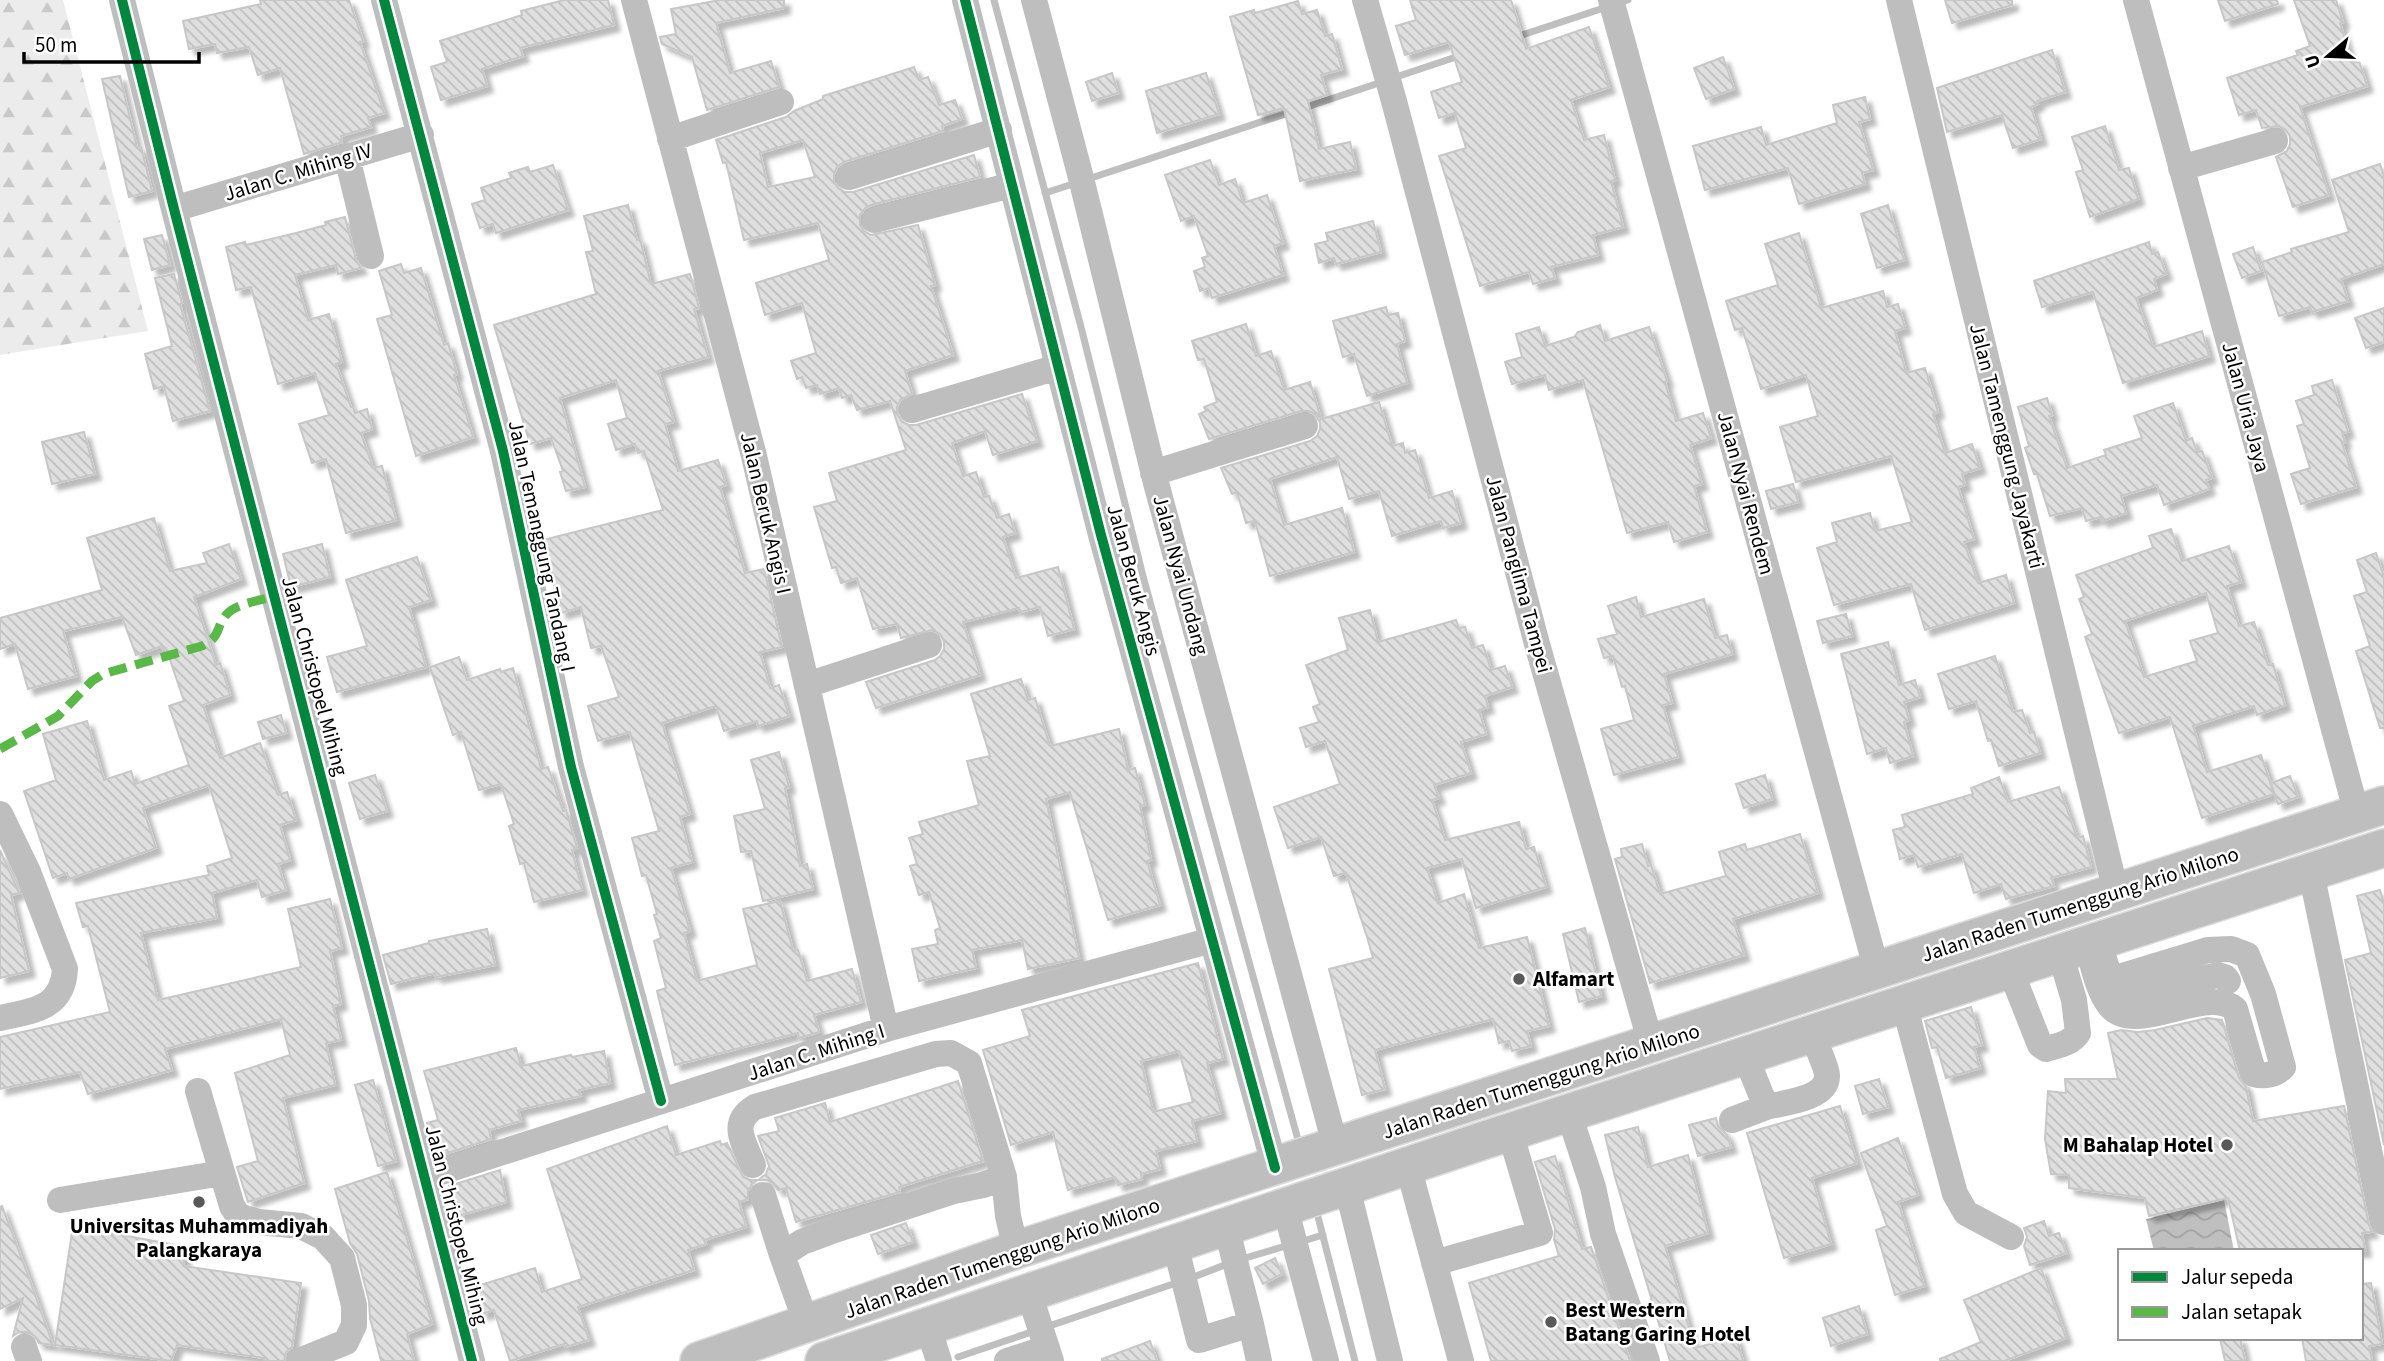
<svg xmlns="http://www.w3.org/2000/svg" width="2384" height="1361" font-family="'Source Sans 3',sans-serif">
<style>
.forest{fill:url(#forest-firs)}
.water{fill:url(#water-waves)}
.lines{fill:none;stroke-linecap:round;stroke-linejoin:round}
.stream{stroke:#bfbfbf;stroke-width:7}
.building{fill:url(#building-back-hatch);stroke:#c7c7c7;stroke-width:2;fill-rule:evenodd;filter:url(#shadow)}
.highway-casing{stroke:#dbdbdb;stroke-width:40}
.minor{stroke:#bebebe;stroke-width:26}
.highway{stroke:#bebebe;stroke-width:37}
.quiet{stroke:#58b947;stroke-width:9;stroke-dasharray:18 9;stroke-linecap:butt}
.cycleway-casing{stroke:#fff;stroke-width:15}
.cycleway{stroke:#00873e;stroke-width:10}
.poi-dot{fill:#595959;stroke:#fff;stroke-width:2.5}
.labels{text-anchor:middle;stroke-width:5;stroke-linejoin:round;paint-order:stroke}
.street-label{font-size:21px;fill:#000;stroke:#fff}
.poi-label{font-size:21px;font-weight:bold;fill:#000;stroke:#fff;text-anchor:start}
</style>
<defs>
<pattern id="forest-firs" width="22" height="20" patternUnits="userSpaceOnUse" patternTransform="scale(1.75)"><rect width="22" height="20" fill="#ececec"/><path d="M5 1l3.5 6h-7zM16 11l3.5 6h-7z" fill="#c9c9c9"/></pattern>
<pattern id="water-waves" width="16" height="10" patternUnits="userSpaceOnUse" patternTransform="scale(1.75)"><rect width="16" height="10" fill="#bfbfbf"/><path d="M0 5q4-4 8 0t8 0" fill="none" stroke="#a2a2a2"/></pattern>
<pattern id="building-back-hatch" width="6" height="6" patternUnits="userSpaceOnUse" patternTransform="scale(1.75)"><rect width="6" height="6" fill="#dfdfdf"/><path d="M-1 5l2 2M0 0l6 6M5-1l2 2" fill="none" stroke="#bebebe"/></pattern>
<filter id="shadow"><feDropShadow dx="6" dy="6" stdDeviation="2" flood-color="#0004"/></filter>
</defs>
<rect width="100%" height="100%" fill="#fff"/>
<path class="forest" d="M0 0H63L148 331 0 355Z"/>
<path class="water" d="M2224 1200 2234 1251H2154L2146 1219Z"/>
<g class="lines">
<path class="stream" d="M994 0 1081 327 1144 580 1300 1147
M1513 38 1628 0
M1393 78 1462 55
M1088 179 1382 82
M1045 193 1076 183
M1316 1209 1355 1361
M1300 1242 1323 1235
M1191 1278 1235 1261 1289 1245
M958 1357 1179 1282"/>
</g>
<path class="building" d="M260 0H349L363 41 360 42 384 113 368 118 371 127 341 136 342 142 304 154 280 68 258 75 249 47 217 53 215 44 189 49 183 21 261 4Z
M564 0H608L614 25 520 48 523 56 482 69 487 86 441 100 431 67 447 62 440 41 522 15 521 11Z
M720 0H784V8L716 23 730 73 771 61 779 87 707 110 692 57 662 44 660 37 676 34 671 9Z
M1410 0H1511L1526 49 1589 27 1609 87 1571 100 1584 140 1604 135 1615 180 1611 181 1623 227 1593 235 1598 255 1551 267 1555 278 1533 284 1529 272 1480 286 1439 156 1466 148 1455 113 1439 118 1431 92 1462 82 1449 42 1405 55 1396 26 1416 20Z
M1945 0H2012V5L1952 23Z
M2218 0H2277L2278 4 2225 21Z
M2294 0H2336L2343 22 2340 23 2352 63 2359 61 2367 86 2300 107 2329 195 2293 207 2276 157 2287 151 2290 144V136L2286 130 2279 126 2262 128 2256 110 2239 115 2227 78 2298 55 2296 51 2310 46Z
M1298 1 1302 14 1317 10 1325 36 1332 34 1342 69 1321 75 1327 95 1308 101 1319 149 1350 142 1356 169 1300 181 1284 108 1258 115 1230 17 1254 10 1255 13Z
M2052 50 2065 92 2037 101 2038 104 2031 107 2041 139 2013 148 2002 115 1947 132 1937 88Z
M1723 57 1734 89 1706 99 1694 68Z
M914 67 919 80 928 77 939 105 955 100 962 119 942 126 943 131 844 162 837 167 834 174V182L838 188 845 192H853L974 155 980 177 871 205 865 208 860 215V225L864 231 871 235 918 225 935 285 931 286 953 355 905 371 912 394 900 400 897 407V414L902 422 909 425H916L1022 394 1037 441 993 455 985 431 952 443 963 476 976 472 984 497 989 496 997 518 1009 514 1015 533 1003 537 1016 578 1058 567 1074 629 1048 636 1040 607 1020 612 1019 608 963 622 980 675 876 708 866 682 935 660 940 656 944 649V641L940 634 932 630 901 638 897 624 873 629 857 578 841 583 836 567 832 568 814 507 837 501 829 473 906 450 890 401 857 410 851 395 842 398 839 388 820 394 817 385 806 388 802 377 797 379 791 361 816 353 802 303 765 315 756 283 829 260 818 223 744 240 726 162 723 163 716 140 786 117 794 111 823 99V96ZM803 140 815 177 768 187 760 153Z
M1112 73 1118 93 1092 101 1086 82Z
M1206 73 1219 114 1157 133 1146 91Z
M120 76 137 148 141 147 152 191 129 197 102 79Z
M1865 97 1870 119 1859 122 1873 170 1862 173 1865 184 1799 204 1788 168 1705 190 1693 146 1761 127 1766 145 1837 123 1833 105Z
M2105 126 2119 170 2129 168 2138 199 2090 217 2076 172 2083 170 2072 137Z
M1210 160 1219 185 1235 179 1243 203 1267 195 1283 243 1274 246 1283 275 1212 298 1209 288 1200 291 1194 271 1205 267 1202 258 1208 256 1194 216 1181 221 1165 175Z
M2380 164 2384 176V264L2341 279 2348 301 2312 312 2310 307 2279 316 2262 262 2292 252 2291 249 2349 232 2332 180Z
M553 165 568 210 496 233 493 224 480 228 472 204 485 200 481 188 511 178 509 173 528 167 530 172Z
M628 205 637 240 640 239 651 284 690 274 699 308 694 309 708 357 658 371 674 422 665 424 678 471 718 460 726 485 720 487 745 573 764 569 782 647 760 652 770 688 779 685 789 716 758 726 757 721 724 731 716 706 662 723 690 814 680 817 692 862 671 868 690 931 684 933 697 981 757 965 743 909 780 901 793 951 798 950 807 981 852 969 861 1002 814 1015 819 1032 799 1038 798 1033 675 1065 657 991 666 988 654 941 661 938 654 915 657 914 646 875 642 876 632 838 659 831 630 732 598 741 588 706 619 697 601 646 591 648 581 607 561 613 543 540 663 510 644 451 638 453 635 444 616 450 608 424 627 418 616 380 560 398 585 487 566 491 560 472 563 471 551 438 530 444 494 325 596 294 586 252 593 251 584 216Z
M1888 205 1904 260 1877 268 1861 214Z
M345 217 356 260 361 268 338 274 336 265 295 275 308 320 329 314 342 362 336 364 351 407H353L355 413 367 409 372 429 361 433 373 468 382 466 396 520 346 533 326 459 312 463 299 424 329 415 315 373 278 384 251 287 236 290 226 247 245 242 246 245 296 233 326 225 325 222Z
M1373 221 1381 252 1336 264 1334 258 1319 263 1315 244 1328 241 1326 233Z
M1799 233 1821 308 1883 291 1887 307 1898 304 1905 328 1895 331 1906 373 1925 368 1938 412 1933 414 1945 453 1972 444 1980 468 1962 474 1965 485 1958 487 1974 539 1964 542 1978 583 2006 575 2014 603 1925 630 1911 584 1834 605 1817 548 1837 542 1832 523 1870 513 1875 531 1912 522 1891 456 1796 482 1780 427 1818 416 1806 375 1761 389 1742 328 1735 330 1726 301 1778 285 1765 244Z
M162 235 170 265 152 270 144 239Z
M2149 242 2152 254 2158 252 2166 274 2154 279 2157 290 2136 298 2153 347 2202 331 2209 356 2123 383 2093 292 2042 307 2034 281Z
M2253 247 2261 271 2242 278 2233 254Z
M401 264 404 273 421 268 444 345 448 343 457 374 454 375 473 437 416 456 377 319 392 315 379 271Z
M174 274 182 303 180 304 210 411 173 421 164 386 154 389 145 354 172 346 155 278Z
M1386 307 1388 315 1398 313 1405 341 1397 344 1407 383 1367 396 1354 354 1343 357 1333 321Z
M2384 308V342L2366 348 2355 318Z
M1246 324 1256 356 1271 351 1284 390 1310 382 1321 419 1379 402 1392 446 1403 443 1405 453 1415 450 1429 498 1452 491 1461 523 1443 528 1441 521 1392 536 1379 491 1349 499 1337 457 1270 479 1284 525 1342 508 1354 552 1270 576 1255 521 1246 523 1237 492 1232 494 1221 468 1310 441 1317 436 1320 429V422L1315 414 1309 411H1301L1209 439 1199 414 1206 411 1204 407 1217 402 1204 359 1198 360 1192 341Z
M1600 325 1605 341 1649 327 1667 381 1665 382 1676 421 1703 413 1711 438 1690 445 1702 484 1694 486 1707 532 1674 542 1668 522 1627 533 1583 380 1549 390 1545 375 1512 384 1505 362 1522 357 1516 334 1539 327 1545 346 1574 337 1578 332Z
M2332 380 2348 432 2342 433 2345 442 2342 443 2356 487 2301 504 2291 474 2310 468 2297 426 2304 424 2296 401 2314 395 2312 386Z
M2047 398 2052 415 2049 416 2067 468 2106 455 2104 450 2142 438 2134 416 2173 403 2186 441 2192 438 2197 452 2202 451 2212 478 2206 480 2209 489 2164 505 2157 485 2121 496 2126 513 2102 521 2101 517 2086 521 2082 508 2050 516 2037 474H2034L2025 448 2029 446 2018 407Z
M84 432 95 474 52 484 42 442Z
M1793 484 1798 502 1771 509 1766 491Z
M154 518 170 571 207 563 203 553 229 544 241 579 194 597 216 665 220 663 230 695 203 705 220 758 260 743 278 795 287 792 296 820 280 825 290 860 278 864 286 890 262 897 257 880 212 893 217 918 141 933 158 1000 301 967 288 909 330 899 342 948 330 951 341 1004 333 1006 341 1040 326 1043 335 1085 283 1098 304 1183 248 1202 237 1167 258 1161 235 1073 290 1055 281 1019 165 1049 172 1070 88 1094 80 1072 0 1089V1037L110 1012 88 926 83 927 76 903 209 875 207 866 232 858 209 785 143 808 156 848 69 879 67 873 53 878 24 791 56 780 43 734 87 721 104 780 131 771 135 784 189 765 169 706 184 701 166 648 163 649 162 646 136 655 122 617 63 631 76 676 28 689 15 644 0 649V618L102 590 87 538Z
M2171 529 2182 561 2229 546 2241 582 2227 586 2239 626 2254 622 2268 665 2273 664 2285 705 2257 715 2254 706 2193 726 2207 772 2261 755 2274 794 2202 818 2170 717 2119 733 2085 637 2092 634 2079 599 2084 597 2076 575 2153 548 2149 536ZM2206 593 2218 633 2190 641 2197 661 2144 677 2125 621Z
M322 544 330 577 291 587 283 554Z
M2376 553 2384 577V728H2380L2356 651 2370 646 2354 596 2367 592 2357 560Z
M417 557 431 600 409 607 426 667 337 692 327 657 367 646 346 580Z
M1636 597 1641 617 1704 599 1715 638 1727 635 1732 654 1664 674 1672 703 1663 705 1678 757 1614 775 1601 729 1634 720 1625 686 1622 687 1613 656 1604 658 1598 639 1617 634 1608 606Z
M1370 610 1378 642 1456 620 1459 628 1465 627 1472 648 1483 645 1491 670 1505 666 1512 687 1485 696 1488 707 1479 710 1486 734 1461 742 1471 773 1434 785 1439 798 1432 800 1445 840 1519 822 1526 849 1534 847 1546 887 1476 908 1462 859 1427 868 1438 903 1464 894 1479 948 1527 937 1549 1026 1527 1031 1531 1046 1512 1051 1509 1041 1499 1043 1493 1019 1375 1050 1385 1089 1362 1095 1329 969 1373 958 1367 937 1346 873 1334 876 1321 837 1288 848 1274 807 1340 784 1325 741 1306 747 1300 728 1319 722 1313 707 1320 704 1306 665 1348 650 1339 618Z
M1846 614 1852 636 1823 643 1817 621Z
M1888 642 1899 685 1915 680 1920 697 1904 702 1909 720 1904 722 1913 756 1890 763 1886 748 1867 754 1841 654Z
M1995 656 2013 712 2022 710 2030 733 2034 732 2040 753 1999 766 1991 740 1988 741 1976 701 1949 709 1938 674Z
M459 657 467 680 500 669 501 672 513 668 541 769 548 767 563 811 566 810 577 848 572 850 582 890 534 902 524 863 520 864 509 826 514 824 501 784 479 790 461 732 453 735 430 667Z
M1021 679 1028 700 1035 698 1050 746 1119 729 1128 770 1135 768 1145 805 1140 806 1151 860 1147 861 1160 905 1108 920 1070 792 1046 799 1079 958 1028 969 1022 940 972 950 976 968 919 981 912 949 938 944 935 930 940 928 929 892 919 895 910 866 917 864 909 838 923 834 919 822 979 805 967 761 990 756 971 694Z
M281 715 286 733 263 739 258 722Z
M779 752 789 787 785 788 800 866 807 864 813 889 763 901 751 851 741 852 734 816 765 809 751 760Z
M375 775 387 811 360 819 349 783Z
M1765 775 1772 799 1744 808 1736 784Z
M2290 776 2298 797 2278 804 2271 783Z
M1999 777 2008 802 2059 787 2077 838 2083 836 2091 867 2051 878 2054 886 2006 899 2001 884 1974 893 1962 854 1918 867 1914 855 1900 859 1893 830 1905 827 1902 815 1973 794 1971 788Z
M1800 834 1818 893 1733 919 1744 955 1650 983 1615 859 1622 857 1621 849 1642 844 1648 866 1651 865 1660 894 1726 876 1719 852 1745 844 1747 850Z
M0 850 19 893 11 895 29 971 0 978Z
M2380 890 2384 904V1145L2345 960 2371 953 2357 896Z
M1585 928 1601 996 1579 1002 1563 934Z
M487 929 495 965 436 977 435 973 391 984 383 955 429 943V941Z
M1198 963 1223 1059 1207 1063 1221 1113 1192 1121 1197 1141 1156 1151 1160 1169 1141 1174 1142 1179 1118 1185 1115 1177 1068 1190 1053 1132 1011 1145 983 1050 1030 1036 1022 1010ZM1179 1051 1193 1102 1153 1112 1141 1061Z
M1971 1007 1982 1045 1974 1047 1980 1068 1946 1078 1937 1047 1932 1048 1925 1021Z
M2207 1018 2222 1020 2239 1078 2246 1087 2253 1121 2344 1106 2369 1225 2372 1232 2362 1233 2365 1251H2240L2228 1198 2149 1216 2145 1198 2069 1188V1175L2051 1174 2045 1139 2048 1091 2066 1093 2065 1079H2118L2108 1033 2121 1030 2138 1032 2155 1030Z
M516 1048 521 1066 571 1055 572 1057 604 1051 610 1083 579 1090 581 1096 518 1110 521 1121 489 1130 491 1139 436 1157 427 1123 438 1120 424 1071Z
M1879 1079 1888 1107 1863 1114 1855 1086Z
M373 1080 396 1161 378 1166 355 1085Z
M958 1081 983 1161 899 1187 900 1192 796 1222 786 1188 778 1190 774 1184 767 1180H758L752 1184 748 1191V1199L739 1202 746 1227 704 1240 706 1244 688 1250 694 1270 578 1307 589 1340 565 1347 564 1344 510 1361 494 1310 482 1314 474 1287 535 1268 542 1292 582 1279 547 1169 667 1126 676 1155 720 1141 721 1145 727 1143 743 1177 750 1180H758L766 1174 769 1166 758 1136 779 1131 775 1118 825 1103 830 1122Z
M1840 1106 1857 1163 1812 1178 1831 1244 1784 1258 1747 1133Z
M1716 1118 1718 1126 1727 1135 1731 1147 1698 1156 1689 1125Z
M1638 1127 1648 1167 1688 1155 1708 1233 1665 1246 1695 1348 1736 1337 1743 1361H1670L1615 1177 1605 1135Z
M1898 1138 1918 1195 1898 1202 1924 1286 1895 1295 1876 1230 1887 1226 1861 1153Z
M1555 1156 1582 1249 1591 1247 1630 1361H1491L1469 1283 1559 1256 1554 1240 1555 1229 1535 1162Z
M500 1170 506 1202 458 1216 449 1186Z
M387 1172 432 1324 407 1334 414 1361H381L370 1318 369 1301 357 1254 350 1243 335 1189Z
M2 1206 29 1278 53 1345 39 1343 35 1336 27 1332H19L13 1336 23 1298 0 1309V1207Z
M2044 1221 2049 1236 2059 1233 2066 1253 2030 1265 2024 1246 2027 1237 2024 1228Z
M906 1223 913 1242 878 1254 871 1235Z
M73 1226 187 1247 183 1266 301 1283 292 1347 286 1352 284 1361H264V1358L177 1345 171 1361 55 1345Z
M1275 1258 1282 1274 1263 1284 1255 1268Z
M2041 1268 2066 1338 2004 1361H1940V1359L1981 1342 1964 1300Z
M2371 1283 2382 1344 2369 1346 2372 1361H2306L2302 1338H2361V1284Z
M1859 1306 1867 1334 1831 1346 1823 1318Z
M2220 1338H2240L2245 1361H2225Z
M1150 1341 1157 1361H1102V1359Z"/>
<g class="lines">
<g class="highway-casing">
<path id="highway" d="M699 1361 1016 1250 2384 805
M824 1361 1485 1140 2384 848"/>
</g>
<path class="minor" d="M122 0 174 209 472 1361
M384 0 503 451 571 767 661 1101
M634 0 754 456 886 1029
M965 0 1101 535 1275 1168
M1034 0 1080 174 1156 483 1336 1148
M1365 0 1394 101 1537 644 1651 1044
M1611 0 1877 971
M1899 0 2116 892
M2136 0 2357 814
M670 139 781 102
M347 157 371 256
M2181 168 2275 141
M849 177 999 130
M174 209 421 135
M875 220 1012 185
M912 410 1058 367
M1153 473 1305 426
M807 685 929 645
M0 814 28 872 65 969C63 1009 32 1011 0 1018
M2311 872 2384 1222
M2087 944C2093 964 2097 990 2110 1006 2136 1037 2205 984 2235 1009L2254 1074C2264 1077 2275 1075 2283 1067L2263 994 2247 955 2231 949 2208 950 2116 978 2110 977 2098 941
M2010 969 2040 1045 2046 1049C2059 1045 2070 1044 2078 1033L2074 1000 2060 953
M2116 978C2119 983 2121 988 2127 990 2145 996 2197 980 2217 975L2225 977 2228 981
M1904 1004 1955 1194 1966 1213 2011 1237
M1745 1055 1766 1107C1783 1103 1827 1099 1827 1076 1827 1066 1815 1044 1812 1033
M198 1091 232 1206 237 1214 244 1218 259 1222 301 1226 323 1237 342 1258 354 1305V1325L346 1342 299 1361
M1569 1114 1593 1187 1603 1234 1647 1361
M1732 1120 1766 1107
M753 1165C744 1142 729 1123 755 1107L936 1054 951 1053 969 1063 1004 1177
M1408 1166 1461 1361
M425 1177 886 1029 1212 940
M1347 1187 1390 1361
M763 1195 782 1255
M60 1200 222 1173
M1285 1207 1326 1361
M1175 1244 1199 1340 1251 1324 1226 1226
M1434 1263 1540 1233 1510 1132
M1029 1293 1051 1361
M1251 1324 1259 1361
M807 1325 782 1255 802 1242 829 1232 954 1191 983 1185 1004 1177 1008 1216 1016 1250
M928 1327 939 1361
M24 1347 29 1361
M1007 1361 1047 1348"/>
<use href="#highway" class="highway"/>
<path class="quiet" d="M0 749 58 716 92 681 103 674 202 646C223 635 214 630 226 615 236 603 260 601 274 596"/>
<g class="cycleway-casing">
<path id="cycleway" d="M122 0 174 209 472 1361
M384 0 503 451 571 767 661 1101
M965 0 1101 535 1275 1168"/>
</g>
<use href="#cycleway" class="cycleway"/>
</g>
<g class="poi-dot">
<circle cx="1519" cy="979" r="7"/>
<circle cx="2227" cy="1145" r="7"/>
<circle cx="199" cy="1202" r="7"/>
<circle cx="1551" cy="1322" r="7"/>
</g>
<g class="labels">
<g class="street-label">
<text transform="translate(298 172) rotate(-17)" y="7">Jalan C. Mihing IV</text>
<text transform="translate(2246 407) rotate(75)" y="7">Jalan Uria Jaya</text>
<text transform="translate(2007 446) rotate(76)" y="7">Jalan Tamenggung Jayakarti</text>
<text transform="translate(1746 493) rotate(75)" y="7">Jalan Nyai Rendem</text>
<text transform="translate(766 513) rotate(77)" y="7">Jalan Beruk Angis I</text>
<text transform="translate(542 546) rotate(78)" y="7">Jalan Temanggung Tandang I</text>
<text transform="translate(1519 574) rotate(75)" y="7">Jalan Panglima Tampei</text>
<text transform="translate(1181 575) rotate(75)" y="7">Jalan Nyai Undang</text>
<text transform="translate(1134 580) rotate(75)" y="7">Jalan Beruk Angis</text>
<text transform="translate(315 676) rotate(75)" y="7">Jalan Christopel Mihing</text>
<text transform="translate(2080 904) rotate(-18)" y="7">Jalan Raden Tumenggung Ario Milono</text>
<text transform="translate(816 1052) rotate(-18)" y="7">Jalan C. Mihing I</text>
<text transform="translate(1541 1081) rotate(-18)" y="7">Jalan Raden Tumenggung Ario Milono</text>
<text transform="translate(457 1225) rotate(76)" y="7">Jalan Christopel Mihing</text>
<text transform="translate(1002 1258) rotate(-19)" y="7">Jalan Raden Tumenggung Ario Milono</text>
</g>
<g class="poi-label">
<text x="1533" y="986">Alfamart</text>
<text x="2213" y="1152" text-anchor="end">M Bahalap Hotel</text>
<text x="199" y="1233" text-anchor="middle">Universitas Muhammadiyah<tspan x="199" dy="24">Palangkaraya</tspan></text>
<text x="1565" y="1317">Best Western<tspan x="1565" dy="24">Batang Garing Hotel</tspan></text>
</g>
</g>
<rect x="2118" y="1249" width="245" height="91" fill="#ffffff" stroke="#999999" stroke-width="2"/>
<rect x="2132" y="1272" width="35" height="10" fill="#00873e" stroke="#999999" stroke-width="2"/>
<text x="2181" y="1284" font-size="21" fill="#000000">Jalur sepeda</text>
<rect x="2132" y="1307" width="35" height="10" fill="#58b947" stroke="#999999" stroke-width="2"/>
<text x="2181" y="1319" font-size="21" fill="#000000">Jalan setapak</text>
<g transform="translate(2328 56) rotate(251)" stroke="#ffffff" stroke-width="5" paint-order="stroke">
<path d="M0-5L12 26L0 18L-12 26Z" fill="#000000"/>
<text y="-10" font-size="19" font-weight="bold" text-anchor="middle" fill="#000000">U</text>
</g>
<path d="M24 52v10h175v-10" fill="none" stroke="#000000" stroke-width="3.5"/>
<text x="35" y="52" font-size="21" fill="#000000" stroke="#ffffff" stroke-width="5" paint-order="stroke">50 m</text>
</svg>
